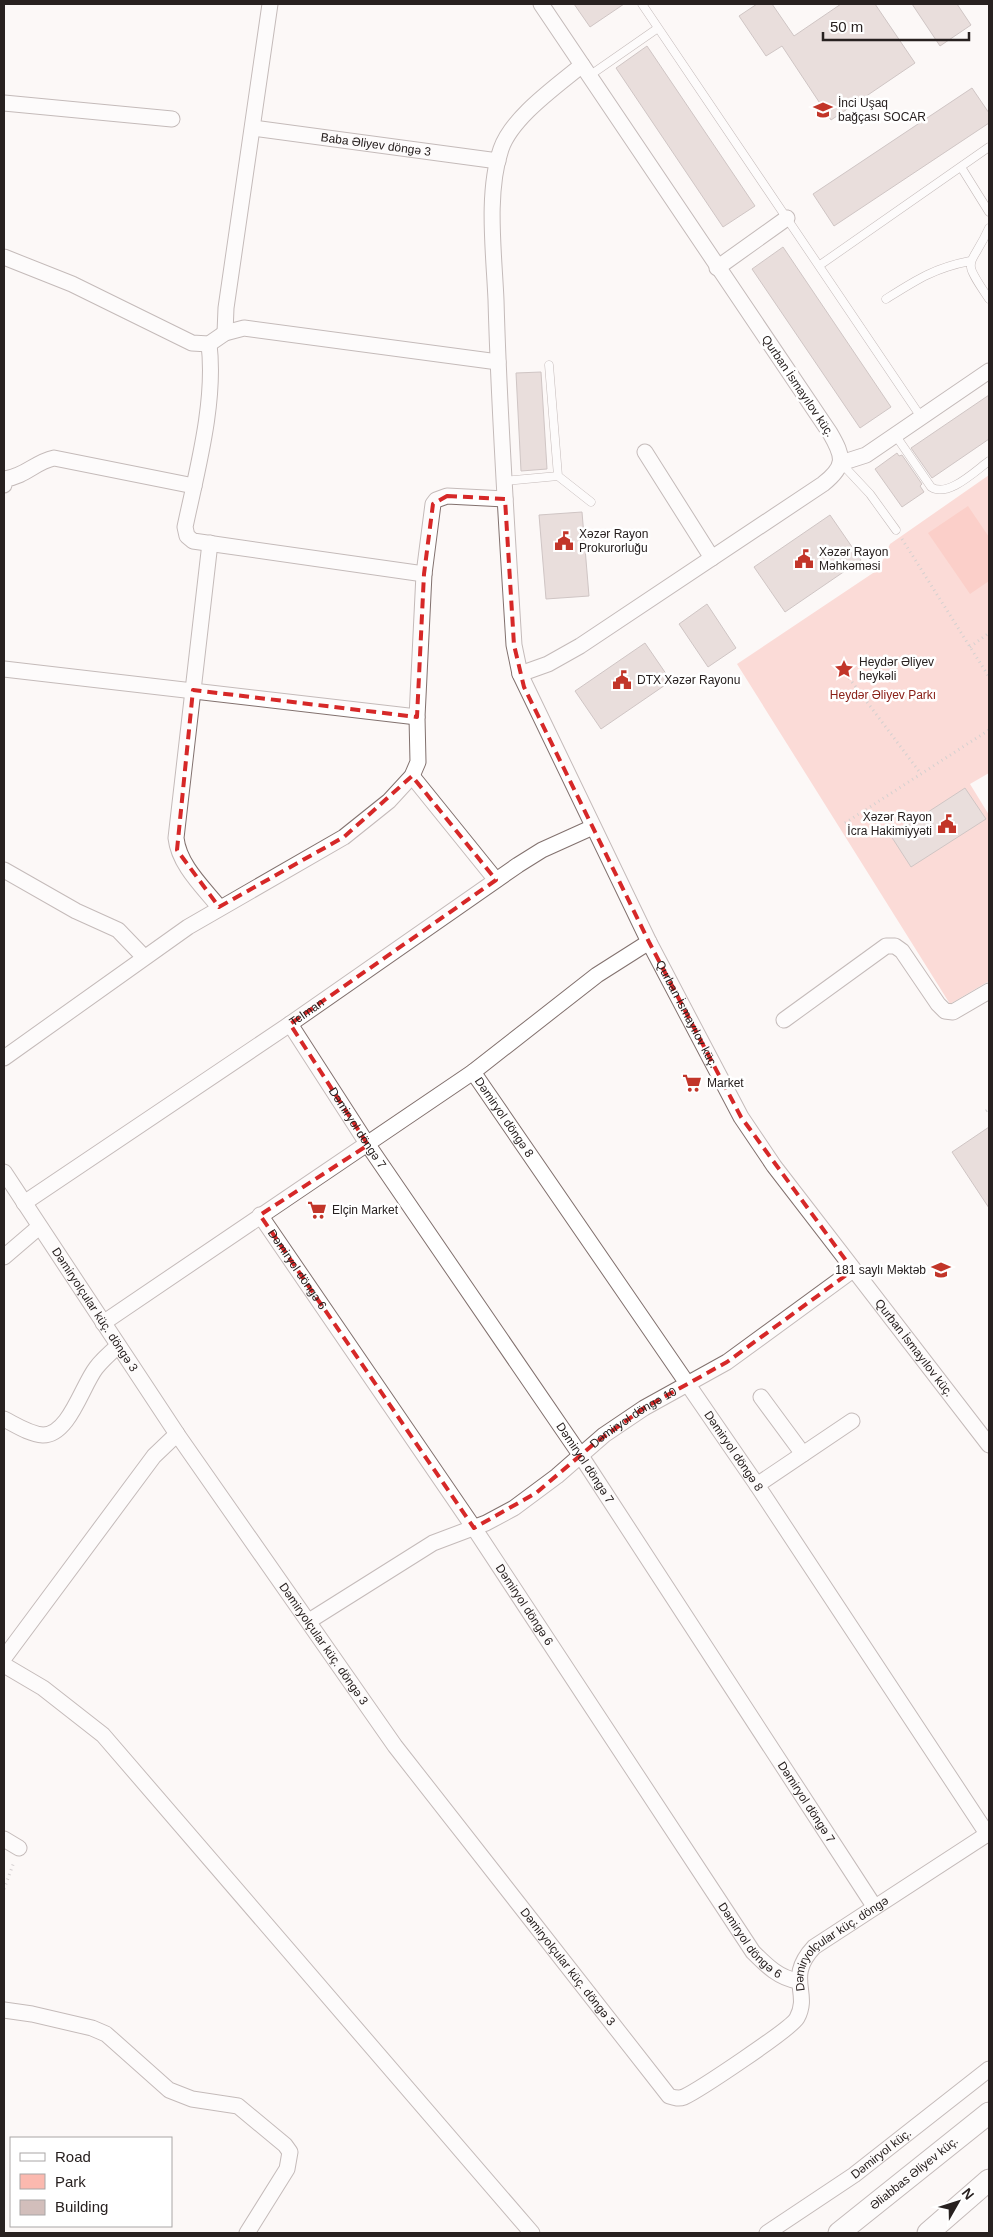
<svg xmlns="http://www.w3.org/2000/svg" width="993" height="2237" font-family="Arial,sans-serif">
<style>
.green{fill:#fbb9af}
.water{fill:#fa9e90}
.building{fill:#d2bebb;stroke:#9a8885}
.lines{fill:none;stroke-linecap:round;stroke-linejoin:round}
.lane-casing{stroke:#82716e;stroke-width:9}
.street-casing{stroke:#82716e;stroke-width:17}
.secondary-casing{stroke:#82716e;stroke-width:23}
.path{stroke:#a6a1a0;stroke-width:3;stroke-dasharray:1 4;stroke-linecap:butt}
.lane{stroke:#fff;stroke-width:8}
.street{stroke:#fff;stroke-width:15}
.secondary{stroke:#fff;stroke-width:21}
.marked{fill:none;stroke:#d62828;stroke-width:4;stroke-dasharray:10 6;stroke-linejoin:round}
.labels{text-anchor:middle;stroke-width:5;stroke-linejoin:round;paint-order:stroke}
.poi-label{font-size:12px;fill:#282120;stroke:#fff;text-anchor:start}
.street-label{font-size:12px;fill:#282120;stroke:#fff}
.park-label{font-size:12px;fill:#8a2018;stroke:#fff}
</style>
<rect width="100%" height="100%" fill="#fcf8f7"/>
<path class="green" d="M989 475V773L970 784 989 815V981L950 1004 737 664 879 569 890 544Z"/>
<path class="water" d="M968 506 989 537V581L970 594 928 533Z"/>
<path class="building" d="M574 4H624L590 27Z
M757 4H772L794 36 841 4H875L915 63 831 120 782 46 766 56 739 16Z
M912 4H957L971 25 940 46Z
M647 46 755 206 723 227 616 68Z
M972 88 989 113V123L834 226 813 194Z
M783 247 891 407 860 428 752 269Z
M541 372 547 469 521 471 516 373Z
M989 395V439L932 478 911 448Z
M897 453 899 456 902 455 922 484 920 486 924 492 902 507 875 469Z
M582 512 589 596 546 599 539 515Z
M830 515 861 560 785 612 754 567Z
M707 604 736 648 708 667 679 624Z
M645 643 671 681 601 729 575 691Z
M965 788 986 819 911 867 891 836Z
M989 1127V1208L952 1152Z"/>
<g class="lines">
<g class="lane-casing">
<path id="lane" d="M642 4 921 417
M589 76 658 28
M961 167 989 212
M989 228C970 270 960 256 989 299
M820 265 989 147
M886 299C916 280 934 268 970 261
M896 436 931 487C948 498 975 471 989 461
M841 463 870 494 896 530
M558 476 591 502
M504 481 558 476 549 365"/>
</g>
<g class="street-casing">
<g id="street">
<path id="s1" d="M582 65C557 86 512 117 501 149 486 193 494 253 496 300 499 415 507 530 514 645L520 674 649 942 741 1117 774 1166 989 1445"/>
<path d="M4 103 172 119"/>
<path id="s2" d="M253 128 498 161"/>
<path d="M4 257 72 284 192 343 209 344 225 333 244 328 498 362"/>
<path d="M717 268 787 218"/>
<path d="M225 333 226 308 270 4"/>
<path d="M209 344C216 402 197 470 185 527L187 536 193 541 424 574"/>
<path d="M645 452 712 558"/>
<path d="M841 463 866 455 989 371"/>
<path d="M4 485 5 479C26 476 35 462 54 458L194 486"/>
<path d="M210 543 176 838C179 865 203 887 219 907"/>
<path d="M4 669 417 717"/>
<path d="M520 674 548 664 580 646 823 484C846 466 844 457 830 433L541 4"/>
<path d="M412 776 496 880"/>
<path d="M4 870 76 911 118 930 144 957"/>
<path d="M784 1020 886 946H895L902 951 938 1004 945 1011 953 1012 989 991"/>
<path id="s3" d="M290 1024 368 1145 581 1456 874 1906"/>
<path d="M4 1058 188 927 344 837 389 801 412 776 418 762 417 717 424 574 433 504 436 500 447 496 505 499"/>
<path id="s4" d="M473 1072 757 1485 988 1835"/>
<path id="s5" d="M4 1172 177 1434 395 1746 669 2096C675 2098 679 2099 684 2097 699 2090 791 2029 797 2018 811 1992 785 1978 814 1947L989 1833"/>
<path id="s6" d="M24 1203 290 1024 518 865 542 850 593 827"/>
<path id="s7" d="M260 1215 474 1528 753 1952C767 1966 779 1978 798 1981"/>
<path d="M4 1257 39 1227"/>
<path d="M103 1323 473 1072 597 975 649 942"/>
<path d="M761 1397 803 1454"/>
<path d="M4 1419C16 1425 29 1434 43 1435 69 1435 82 1386 96 1368 102 1360 110 1353 118 1346"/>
<path d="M757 1485 852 1421"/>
<path id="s8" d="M309 1621 433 1543 486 1523 514 1508 557 1476 604 1435 644 1408 727 1362 853 1270"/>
<path d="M4 1658 154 1456 177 1434"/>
<path d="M4 1665 43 1688 103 1735 532 2233"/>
<path d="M4 1839 19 1848"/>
<path d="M4 2010 32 2014 92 2028 106 2034 169 2090 192 2099 238 2106 285 2145 290 2152 287 2169 247 2233"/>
<path id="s9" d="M767 2233 854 2175 989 2069"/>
</g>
</g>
<g class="secondary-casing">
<g id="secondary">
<path id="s10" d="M839 2233 989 2113"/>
<path d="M928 2233 989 2180"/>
</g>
</g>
<path class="path" d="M902 539 989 677
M970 647 989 633
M849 678 921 774
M845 823 989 730
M986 1111 989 1109
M4 1889 14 1862"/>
<use href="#lane" class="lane"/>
<use href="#street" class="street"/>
<use href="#secondary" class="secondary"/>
</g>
<path d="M0 0H993V2237H0ZM447 496 505 499 514 645 524 687 649 942 741 1117 853 1270 727 1362 644 1408 595 1443 536 1493 474 1528 260 1215 368 1145 290 1024 496 880 412 776 344 837 219 907 177 850 193 690 417 717 424 574 433 504Z" fill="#fcf8f7" fill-opacity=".55" fill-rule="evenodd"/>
<path class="marked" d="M447 496 505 499 514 645 524 687 649 942 741 1117 853 1270 727 1362 644 1408 595 1443 536 1493 474 1528 260 1215 368 1145 290 1024 496 880 412 776 344 837 219 907 177 850 193 690 417 717 424 574 433 504Z"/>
<defs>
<g id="school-bare" transform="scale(1.5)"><path d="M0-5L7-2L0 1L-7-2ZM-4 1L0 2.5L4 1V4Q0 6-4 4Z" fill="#c23529" stroke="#fff" stroke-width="2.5" paint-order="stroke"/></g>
<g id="civic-bare" transform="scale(1.5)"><path d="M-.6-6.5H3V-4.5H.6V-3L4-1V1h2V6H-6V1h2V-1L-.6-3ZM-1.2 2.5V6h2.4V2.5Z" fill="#c23529" stroke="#fff" stroke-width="2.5" paint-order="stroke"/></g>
<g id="sight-bare" transform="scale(1.5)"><path d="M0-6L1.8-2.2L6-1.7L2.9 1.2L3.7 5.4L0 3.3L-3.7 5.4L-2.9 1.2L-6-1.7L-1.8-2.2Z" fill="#c23529" stroke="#fff" stroke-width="2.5" paint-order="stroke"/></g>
<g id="supermarket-bare" transform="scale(1.5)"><path d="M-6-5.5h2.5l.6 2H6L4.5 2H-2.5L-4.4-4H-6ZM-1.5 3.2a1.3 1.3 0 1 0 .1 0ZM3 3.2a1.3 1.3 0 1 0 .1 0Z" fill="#c23529" stroke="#fff" stroke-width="2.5" paint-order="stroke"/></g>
</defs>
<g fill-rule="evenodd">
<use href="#school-bare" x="823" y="110"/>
<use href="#civic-bare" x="564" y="541"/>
<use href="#civic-bare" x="804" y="559"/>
<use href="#sight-bare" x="844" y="669"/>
<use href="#civic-bare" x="622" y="680"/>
<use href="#civic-bare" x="947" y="824"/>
<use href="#supermarket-bare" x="692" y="1083"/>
<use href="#supermarket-bare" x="317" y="1210"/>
<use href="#school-bare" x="941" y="1270"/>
</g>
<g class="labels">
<g class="poi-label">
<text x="838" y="107">İnci Uşaq<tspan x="838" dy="14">bağçası SOCAR</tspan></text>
<text x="579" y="538">Xəzər Rayon<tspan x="579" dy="14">Prokurorluğu</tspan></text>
<text x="819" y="556">Xəzər Rayon<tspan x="819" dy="14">Məhkəməsi</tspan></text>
<text x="859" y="666">Heydər Əliyev<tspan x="859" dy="14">heykəli</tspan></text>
<text x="637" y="684">DTX Xəzər Rayonu</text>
<text x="932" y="821" text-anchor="end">Xəzər Rayon<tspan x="932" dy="14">İcra Hakimiyyəti</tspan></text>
<text x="707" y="1087">Market</text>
<text x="332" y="1214">Elçin Market</text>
<text x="926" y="1274" text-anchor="end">181 saylı Məktəb</text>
</g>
<g class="street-label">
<text dy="4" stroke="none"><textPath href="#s2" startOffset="124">Baba Əliyev döngə 3</textPath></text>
<text transform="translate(798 386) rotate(56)" y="4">Qurban İsmayılov küç.</text>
<text dy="4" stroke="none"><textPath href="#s6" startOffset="341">Telman</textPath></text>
<text dy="4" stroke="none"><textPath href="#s1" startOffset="1024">Qurban İsmayılov küç.</textPath></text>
<text dy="4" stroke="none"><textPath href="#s4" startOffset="55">Dəmiryol döngə 8</textPath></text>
<text dy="4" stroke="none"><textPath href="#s3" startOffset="124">Dəmiryol döngə 7</textPath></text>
<text dy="4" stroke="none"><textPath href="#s7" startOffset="66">Dəmiryol döngə 6</textPath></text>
<text dy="4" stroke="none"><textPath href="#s5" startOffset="165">Dəmiryolçular küç. döngə 3</textPath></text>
<text dy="4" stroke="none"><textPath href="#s1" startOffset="1429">Qurban İsmayılov küç.</textPath></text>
<text dy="4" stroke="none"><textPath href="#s8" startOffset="385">Dəmiryol döngə 10</textPath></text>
<text dy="4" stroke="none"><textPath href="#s4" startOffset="460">Dəmiryol döngə 8</textPath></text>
<text dy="4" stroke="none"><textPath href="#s3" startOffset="529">Dəmiryol döngə 7</textPath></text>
<text dy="4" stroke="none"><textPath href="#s7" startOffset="471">Dəmiryol döngə 6</textPath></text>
<text dy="4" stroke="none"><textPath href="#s5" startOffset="570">Dəmiryolçular küç. döngə 3</textPath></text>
<text dy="4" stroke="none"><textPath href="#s3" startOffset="934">Dəmiryol döngə 7</textPath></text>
<text dy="4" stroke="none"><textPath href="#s7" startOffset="876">Dəmiryol döngə 6</textPath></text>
<text dy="4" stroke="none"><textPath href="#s5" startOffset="1388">Dəmiryolçular küç. döngə</textPath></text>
<text dy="4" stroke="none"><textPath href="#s5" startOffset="975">Dəmiryolçular küç. döngə 3</textPath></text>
<text dy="4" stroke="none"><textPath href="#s9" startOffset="139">Dəmiryol küç.</textPath></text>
<text dy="4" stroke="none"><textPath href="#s10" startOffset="96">Əliabbas Əliyev küç.</textPath></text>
</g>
<g class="park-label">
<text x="883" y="699">Heydər Əliyev Parkı</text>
</g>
</g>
<rect width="993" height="2237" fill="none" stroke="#282120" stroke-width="10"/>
<rect x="10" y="2137" width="162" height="90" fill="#ffffff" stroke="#a9a6a6"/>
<rect x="20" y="2153" width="25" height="8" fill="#ffffff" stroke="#a9a6a6"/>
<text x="55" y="2162" font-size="15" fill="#282120">Road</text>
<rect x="20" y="2174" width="25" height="15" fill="#fbb9af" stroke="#a9a6a6"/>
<text x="55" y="2187" font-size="15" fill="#282120">Park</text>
<rect x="20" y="2200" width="25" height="15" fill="#d2bebb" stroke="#a9a6a6"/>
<text x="55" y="2212" font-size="15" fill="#282120">Building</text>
<g transform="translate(958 2202) rotate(51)" stroke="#ffffff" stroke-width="4" paint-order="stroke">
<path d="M0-4L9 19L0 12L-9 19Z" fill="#282120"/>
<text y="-8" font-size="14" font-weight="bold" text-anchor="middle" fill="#282120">N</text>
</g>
<path d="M823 32v8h146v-8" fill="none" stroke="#282120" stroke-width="2.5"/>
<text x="830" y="32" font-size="15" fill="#282120" stroke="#ffffff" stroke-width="4" paint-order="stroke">50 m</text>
</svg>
